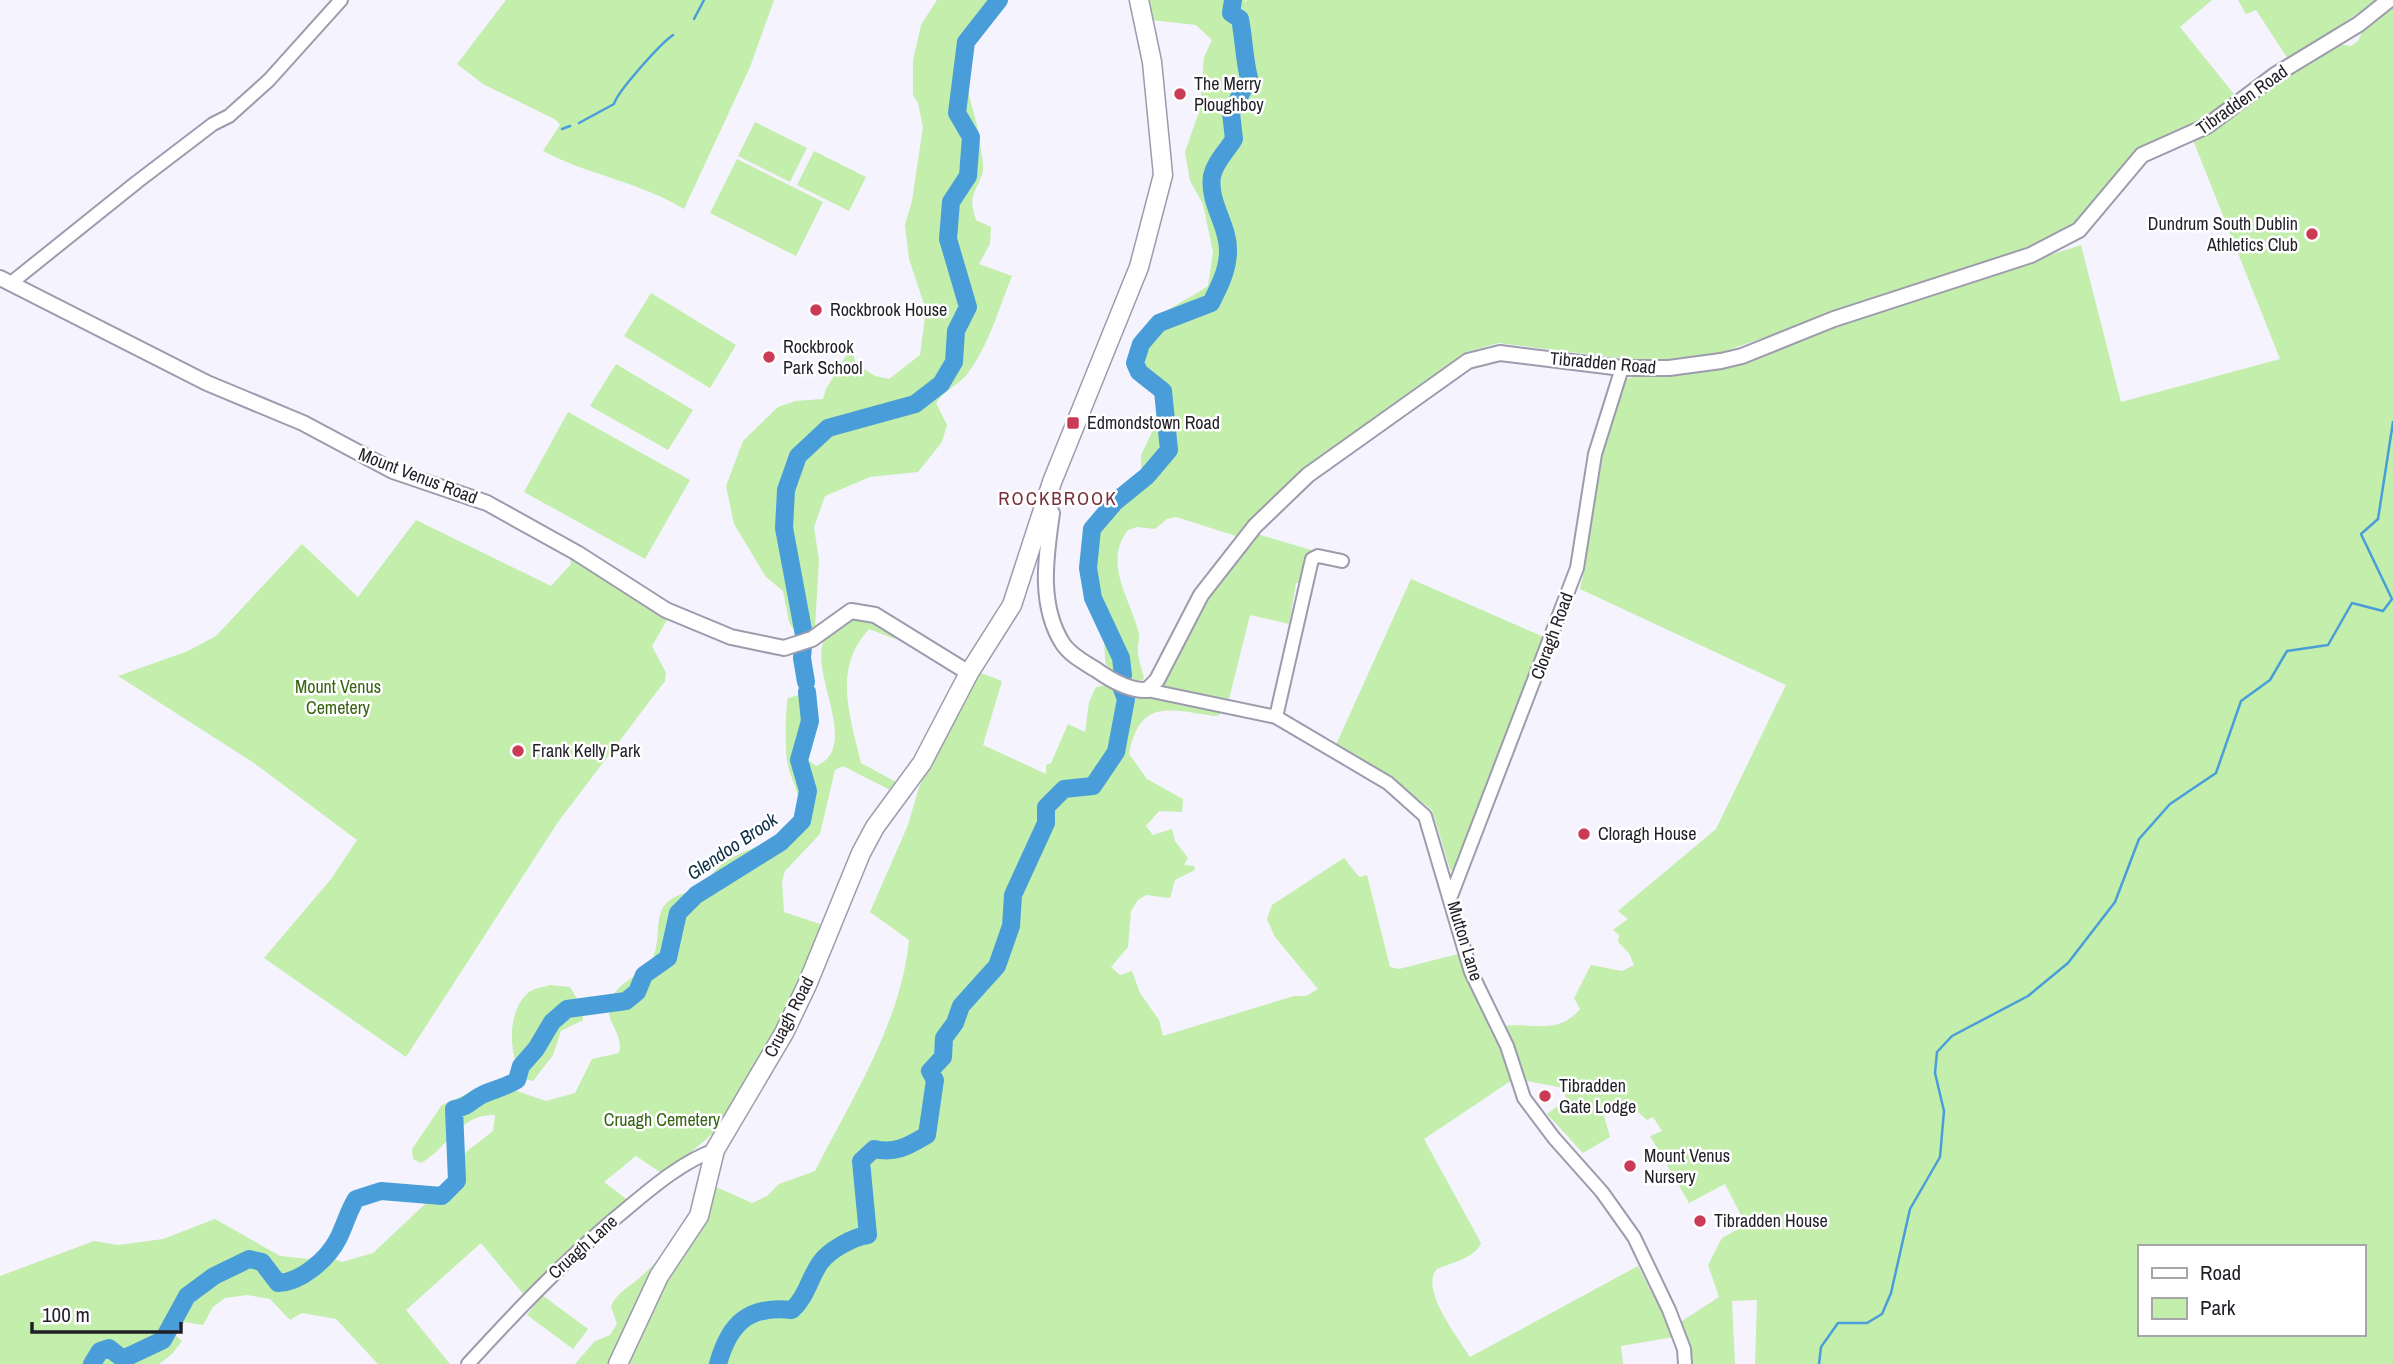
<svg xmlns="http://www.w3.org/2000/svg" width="2393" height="1364" font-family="'Archivo Narrow',sans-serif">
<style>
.green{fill:#c3eeab;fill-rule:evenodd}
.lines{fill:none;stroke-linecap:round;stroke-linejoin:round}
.stream{stroke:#499ed9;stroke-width:2.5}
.river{stroke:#499ed9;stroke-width:18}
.minor-casing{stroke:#9d9bad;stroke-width:16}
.tertiary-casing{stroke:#9d9bad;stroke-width:18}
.secondary-casing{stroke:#9d9bad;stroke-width:21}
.minor{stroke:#fff;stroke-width:12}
.tertiary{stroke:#fff;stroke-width:14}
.secondary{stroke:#fff;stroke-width:18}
.poi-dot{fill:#cc3b56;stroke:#fff;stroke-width:2.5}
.labels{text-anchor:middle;stroke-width:5;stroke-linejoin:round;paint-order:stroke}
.poi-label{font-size:18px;fill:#201f26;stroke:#fff;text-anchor:start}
.street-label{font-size:18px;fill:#201f26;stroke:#fff}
.park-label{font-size:18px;fill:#376412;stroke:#fff}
.neighbourhood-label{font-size:19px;letter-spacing:2px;fill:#773039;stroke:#fff}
.water-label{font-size:19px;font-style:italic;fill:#0c3048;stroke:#fff}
</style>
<rect width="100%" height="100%" fill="#f4f3fe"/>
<path class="green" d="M506 0H774L750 67 684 209C640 182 588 175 543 151L560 125 556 120 483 84 457 64Z
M937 0H1009C995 19 976 35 968 58 960 83 978 116 980 143 981 152 985 166 982 175 974 196 968 195 976 220L991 227 990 244 979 264 1012 276C999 308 989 345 968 373 959 385 944 390 936 403L947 425 942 442 918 472 870 477 825 496 814 527 819 560 815 626 797 635 789 622 783 591 766 577 734 524 726 486 743 441 778 407 796 401 823 399 826 389 847 354 853 355 857 365 875 376 889 379 920 355 926 310 909 259 905 225 912 201 923 127 918 103 913 95V60L921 25Z
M1146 0H1245V3L1247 0H2212L2180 27 2238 99 2176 138 2136 153 2086 212 2069 227 2016 253 1979 263 1705 358 1635 360 1499 343 1466 352C1385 409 1304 465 1236 536L1176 517 1167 519 1155 529 1137 527 1128 530C1103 562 1129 597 1138 630 1141 637 1137 644 1138 652 1138 661 1143 670 1144 679L1139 681 1113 671 1106 664C1102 647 1108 628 1104 611 1100 597 1090 584 1086 571 1083 560 1084 549 1086 538 1095 500 1117 500 1141 475V455L1154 428 1160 392 1132 371C1131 319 1173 310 1208 286L1213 252 1203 204 1190 181 1185 152 1200 109 1204 57 1212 40 1196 25 1151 20Z
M2238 0H2379L2288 59 2256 10 2246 14Z
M2393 5V1364H1755L1757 1300 1732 1301 1735 1364H1691L1679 1323 1719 1297 1708 1265 1722 1238 1746 1225 1725 1184 1689 1203 1650 1136 1662 1131 1653 1117 1647 1120 1628 1103 1604 1116 1610 1137 1583 1153 1547 1114 1566 1100 1564 1088 1527 1081 1504 1026C1533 1022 1557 1036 1580 1009L1574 998 1591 965 1622 971 1634 965 1629 953 1618 942 1619 935 1613 930 1628 919 1618 911 1716 829 1786 685 1580 589C1587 565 1586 542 1589 518 1596 473 1604 421 1624 380L1642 374H1661L1835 324 2081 245 2121 402 2280 359 2193 140 2229 120 2259 93 2337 44 2351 46 2358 41 2365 26ZM2139 1247H2363V1334H2139Z
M755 122 807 148 790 182 738 156Z
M814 151 866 177 849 211 797 185Z
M737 159 823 202 796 256 710 213Z
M651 293 736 345 710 388 624 336Z
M616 364 693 410 668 450 590 406Z
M568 412 690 480 645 559 524 492Z
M416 520 551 586 571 564 570 558 617 584 668 618 652 646 666 673 665 681 558 822 406 1057 264 958 331 879 357 840 254 763 118 676 188 651 216 636 302 544 358 597Z
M1254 533 1311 550 1303 583H1296L1289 624 1250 615 1229 699 1161 686 1198 612Z
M1411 579 1546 638 1455 873 1450 869 1432 810 1409 792 1335 747Z
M858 616 898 633 895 639 869 629C832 669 850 715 861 763L896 782 890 790 843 766 835 770 820 834 785 871 782 881 784 912 823 925 791 1006 717 1130 664 1175 636 1156 604 1182 629 1201 570 1250 525 1296 481 1243 406 1310 450 1364H378L336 1319 302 1313 290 1320 270 1299 247 1295 225 1298 213 1307 203 1325 185 1322 173 1333 182 1341 172 1354 159 1364H0V1276L94 1241 118 1245 163 1239 215 1219 280 1256 308 1259 322 1255 342 1262 373 1253 441 1189 458 1172 466 1152 493 1131 495 1115C460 1113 448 1148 421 1163L413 1159 412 1149 442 1105 485 1086H502L546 1101 575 1093 592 1059 619 1053C625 1033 601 1019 611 999 621 978 645 976 654 955 661 938 653 912 670 900 677 894 690 893 699 887 709 880 715 868 725 862 747 847 778 844 793 821 806 800 793 786 788 766 785 756 785 708 788 698L803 694 807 700 808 760 816 766C864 746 803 665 827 636 834 628 848 619 858 616Z
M978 672 1002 681 983 745 1046 774V765L1051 763 1068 724 1085 732 1089 702 1096 687 1107 685 1132 695 1218 709 1220 715 1214 716C1169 710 1140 698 1129 754L1147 779 1183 799 1182 812 1159 811 1146 826 1153 835 1172 829 1175 841 1188 858 1184 865 1194 866 1195 870 1175 880 1170 898 1146 895 1138 900 1131 911 1128 947 1111 967 1120 975 1132 971 1140 993 1159 1020 1163 1036 1294 996H1306L1318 989 1275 937 1267 919 1272 905 1344 858 1359 877 1367 875 1390 967 1399 969 1458 954C1471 999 1498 1036 1512 1080L1424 1139 1481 1243C1475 1258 1451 1263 1437 1269 1419 1289 1458 1337 1470 1357L1638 1266 1674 1337 1621 1346 1623 1364H575L595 1341 610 1335 617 1324 611 1306C617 1293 626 1289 637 1280 667 1254 690 1225 701 1187H716L752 1203 767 1196 779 1184 815 1171C852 1098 901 1023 909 940L870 912 908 825 919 787Z
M550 985 570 987 582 1007 583 1020 561 1031 553 1055 533 1081 524 1079C508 1057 506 1011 529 992 534 988 544 987 550 985Z
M542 1295 588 1329 573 1349 527 1315Z"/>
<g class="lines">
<path class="stream" d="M694 19 704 0
M579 123 614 104C617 92 661 43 673 35
M562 129 570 126
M1819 1364 1821 1347 1838 1323H1867L1882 1314 1891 1293 1910 1209 1940 1157 1944 1111 1935 1073 1937 1052 1952 1036 2028 996 2068 963 2115 902 2139 839 2170 804 2216 773 2241 701 2270 680 2287 651 2328 645 2352 603 2383 611 2392 599 2361 534 2378 519 2393 422"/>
<path class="river" d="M806 682 802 658 804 635 784 528 786 490 798 456 828 428 915 404 941 384 954 362 956 331 968 307 948 239 951 202 968 176 971 137 957 113 966 42 999 0
M92 1364 100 1351 109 1348 123 1359 163 1340 187 1296 214 1276 249 1259 262 1262 278 1283C301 1282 327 1260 338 1239 345 1225 348 1212 356 1199L381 1191 442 1196 457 1181 454 1109C468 1108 472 1099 484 1094 495 1089 506 1087 517 1080L521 1066 536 1049 552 1022 567 1009 626 1001 637 992 644 975 668 958 678 913 696 895 781 842 802 821 808 791 799 760 810 721 807 692
M718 1364C729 1324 748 1305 792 1310 807 1296 809 1279 820 1263 829 1250 853 1237 868 1235L861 1161 874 1149C896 1154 908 1146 927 1135L935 1080 930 1071 943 1057 944 1038 955 1023 961 1006 997 966 1011 926 1013 895 1046 823V807L1064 789 1093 786 1116 752 1126 699 1120 684 1123 675 1121 658 1093 598 1088 568 1092 529 1115 502 1147 476 1169 450 1163 391 1139 372 1135 363 1141 344 1159 323 1211 303C1219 287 1228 270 1228 251 1229 226 1208 203 1212 176 1215 162 1227 151 1234 139L1231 113 1249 78C1244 58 1244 39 1240 19L1231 13 1233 0"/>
<g class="minor-casing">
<path id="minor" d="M11 283 137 182 213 124 229 116 269 80 341 0
M1147 690 1276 717 1388 783 1425 816 1471 972 1507 1046 1524 1098 1554 1138 1602 1192 1634 1237 1669 1310 1684 1349 1685 1364
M1276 717 1312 559 1318 556 1342 561
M1451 896 1577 568 1595 454 1622 368
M468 1364C519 1308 571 1254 630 1206 655 1185 684 1161 715 1150"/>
</g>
<g class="tertiary-casing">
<path id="tertiary" d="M0 278 207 383 303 423 393 471 487 503 577 553 666 610 731 637 784 648 812 639 851 611 875 615 969 673
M1045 504 1052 513C1046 556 1038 605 1063 644 1071 656 1086 663 1098 671 1111 680 1130 691 1147 690L1157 680 1201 595 1255 526 1308 475 1468 361 1500 353 1622 368H1669L1721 361 1742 356 1834 319 2031 255 2079 230 2142 155 2207 126 2275 75 2359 24 2389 0"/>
</g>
<g class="secondary-casing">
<path id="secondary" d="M618 1364 659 1276 699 1216 715 1150 784 1033 807 985 861 853 875 827 922 763 969 673 1012 605 1052 482 1139 267 1163 175 1152 62 1139 0"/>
</g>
<use href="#minor" class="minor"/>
<use href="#tertiary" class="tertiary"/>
<use href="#secondary" class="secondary"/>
</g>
<g class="poi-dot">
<circle cx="1180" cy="94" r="7"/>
<circle cx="2312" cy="234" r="7"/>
<circle cx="816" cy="310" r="7"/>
<circle cx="769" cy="357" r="7"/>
<rect x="1066" y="416" width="14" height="14" rx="3.5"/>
<circle cx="518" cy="751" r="7"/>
<circle cx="1584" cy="834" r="7"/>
<circle cx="1545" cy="1096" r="7"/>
<circle cx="1630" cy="1166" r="7"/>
<circle cx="1700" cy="1221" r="7"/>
</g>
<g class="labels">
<g class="poi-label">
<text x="1194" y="90">The Merry<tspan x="1194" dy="21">Ploughboy</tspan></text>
<text x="2298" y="230" text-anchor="end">Dundrum South Dublin<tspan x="2298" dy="21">Athletics Club</tspan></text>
<text x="830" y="316">Rockbrook House</text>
<text x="783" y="353">Rockbrook<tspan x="783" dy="21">Park School</tspan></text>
<text x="1087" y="429">Edmondstown Road</text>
<text x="532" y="757">Frank Kelly Park</text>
<text x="1598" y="840">Cloragh House</text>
<text x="1559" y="1092">Tibradden<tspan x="1559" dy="21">Gate Lodge</tspan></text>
<text x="1644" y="1162">Mount Venus<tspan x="1644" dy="21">Nursery</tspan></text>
<text x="1714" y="1227">Tibradden House</text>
</g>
<g class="street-label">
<text transform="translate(2242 100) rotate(-35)" y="6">Tibradden Road</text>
<text transform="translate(1603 363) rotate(5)" y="6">Tibradden Road</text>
<text transform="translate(418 476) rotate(21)" y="6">Mount Venus Road</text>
<text transform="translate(1552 636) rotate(-70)" y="6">Cloragh Road</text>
<text transform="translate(1465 941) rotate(73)" y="6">Mutton Lane</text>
<text transform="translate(789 1017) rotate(-63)" y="6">Cruagh Road</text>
<text transform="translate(583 1247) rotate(-42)" y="6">Cruagh Lane</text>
</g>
<g class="park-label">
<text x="338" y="693">Mount Venus<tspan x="338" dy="21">Cemetery</tspan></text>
<text x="662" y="1126">Cruagh Cemetery</text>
</g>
<g class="neighbourhood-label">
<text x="1058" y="505">ROCKBROOK</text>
</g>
<g class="water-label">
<text transform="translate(732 846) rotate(-34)" y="7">Glendoo Brook</text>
</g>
</g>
<rect x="2138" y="1245" width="228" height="91" fill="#ffffff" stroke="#a6a5a8" stroke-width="2"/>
<rect x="2152" y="1268" width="35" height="10" fill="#ffffff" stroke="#a6a5a8" stroke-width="2"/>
<text x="2200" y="1280" font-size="21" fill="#201f26">Road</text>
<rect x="2152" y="1298" width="35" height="21" fill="#c3eeab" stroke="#a6a5a8" stroke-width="2"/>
<text x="2200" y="1315" font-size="21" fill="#201f26">Park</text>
<path d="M32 1322v10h149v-10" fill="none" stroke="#201f26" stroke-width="3.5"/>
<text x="42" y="1322" font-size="21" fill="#201f26" stroke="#ffffff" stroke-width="5" paint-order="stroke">100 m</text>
</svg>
